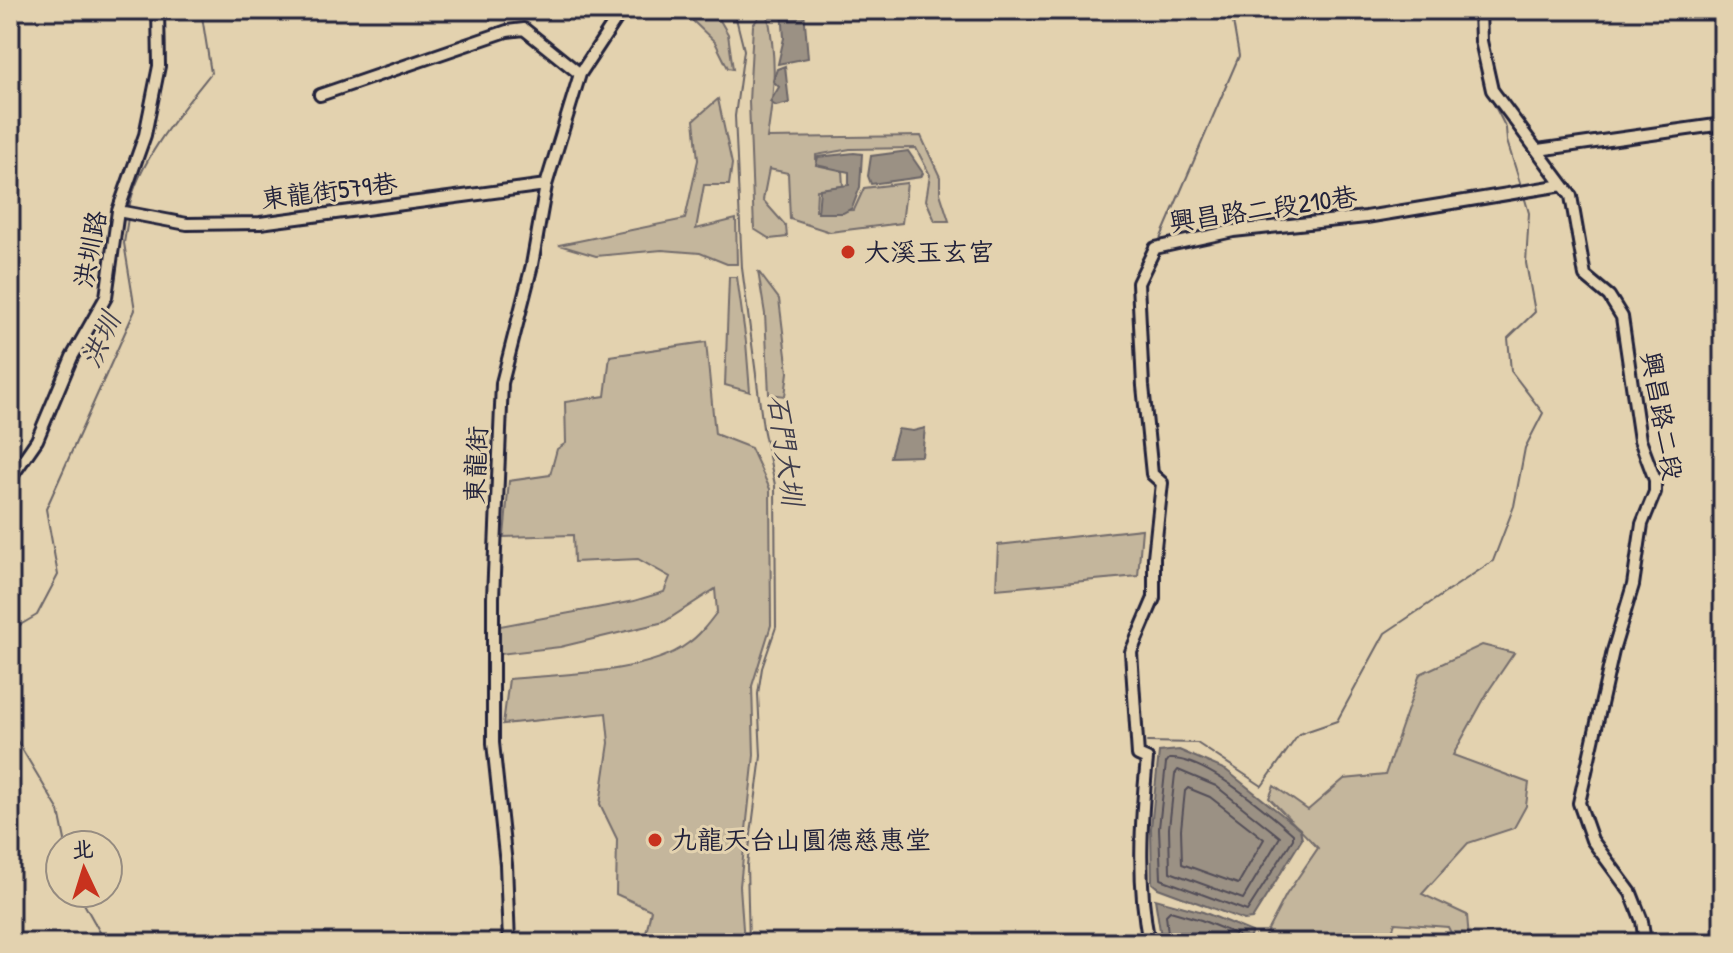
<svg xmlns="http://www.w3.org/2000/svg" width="1733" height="953" font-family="'Patrick Hand','LXGW WenKai TC',sans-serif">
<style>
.green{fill:#c4b69c;stroke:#736c6c;stroke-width:2}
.water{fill:#9b9184;stroke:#6b6567;stroke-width:2}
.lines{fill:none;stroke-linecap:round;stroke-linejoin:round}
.shore{stroke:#524e58;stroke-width:2}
.stream{stroke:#6b6567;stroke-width:2}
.minor-casing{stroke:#22223b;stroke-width:16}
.minor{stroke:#e3d2af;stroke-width:10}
.poi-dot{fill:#c8321e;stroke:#e3d2af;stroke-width:3}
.labels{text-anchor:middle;stroke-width:6;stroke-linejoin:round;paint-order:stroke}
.street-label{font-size:26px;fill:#22223b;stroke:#e3d2af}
.poi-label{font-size:26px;fill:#22223b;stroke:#e3d2af;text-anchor:start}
.water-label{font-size:28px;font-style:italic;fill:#403e4d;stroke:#e3d2af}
</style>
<rect width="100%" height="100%" fill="#e3d2af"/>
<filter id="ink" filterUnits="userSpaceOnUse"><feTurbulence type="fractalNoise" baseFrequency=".0125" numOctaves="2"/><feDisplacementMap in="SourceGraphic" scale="16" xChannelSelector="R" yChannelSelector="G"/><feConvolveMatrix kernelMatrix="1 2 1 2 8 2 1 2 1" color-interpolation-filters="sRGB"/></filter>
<g filter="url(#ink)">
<path class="green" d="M699 10H714L728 34 733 69 728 68 715 42 692 20Z
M764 10H767C777 60 775 87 767 138L921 136 940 177V193L949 221H935L926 200 930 175 916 148 850 149 816 155V162L842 170 843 186 817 190 816 211 854 210 864 188 907 183 902 223 830 232 790 219 788 173 769 169 763 200 786 226 787 237 770 239 754 229 749 102 753 25Z
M718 99 732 164 729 185H704L696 229 736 219 737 264H727L700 253 662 250 596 256 559 245 685 219 698 160 694 120Z
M758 271 779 299 788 372 785 396 769 394 765 314Z
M729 277H737L746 342 750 392 725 385Z
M706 342 715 434 751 448 770 489 771 625 752 686 754 755 740 886 744 943H644L651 910 616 894 617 839 600 804 609 743 606 713 503 724 509 679C558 674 648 674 687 644 699 636 708 624 717 612L715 589 664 622 560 647 500 654V626L634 601 664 592 670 577 638 559 574 562 573 535 504 537 509 481 550 475 557 449 566 443 565 402 605 396 610 356Z
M1142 529 1138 576 996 589 998 545Z
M1482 645 1514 653 1489 690 1453 755 1529 783 1526 806 1514 828 1468 843 1422 894 1467 915 1469 939 1501 943H1456L1448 927 1395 923 1388 943H1261L1286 895 1318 848 1269 798 1274 786 1308 810 1344 779 1385 775 1420 674Z"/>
<path class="water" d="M782 10H804L808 58 778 64 784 38Z
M785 66 789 103 776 106 770 102 779 87 773 81 777 69Z
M908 151 923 173 921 177 871 184 868 176 871 156Z
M854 153 862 154 860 187 852 208 843 213H818L820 189 849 185V172L816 165 818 157Z
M925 428 922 456 890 457 898 429 913 431Z
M1179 750 1226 770 1300 829 1302 839 1252 919 1244 920 1158 888 1152 883 1151 828 1159 752Z
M1155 899 1203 912 1252 932 1247 943H1162Z"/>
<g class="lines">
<path class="shore" d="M1169 759C1203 756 1267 811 1293 834V839L1247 911 1161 879 1159 828 1166 763Z
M1178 770 1216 786 1280 837 1243 899 1170 872 1169 828 1175 774Z
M1188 788 1210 797 1264 839 1238 884 1182 864 1181 829 1185 791Z
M1169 943 1166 915 1170 911 1201 920 1238 935 1240 943"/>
<path class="stream" d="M734 10 744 50 735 116 742 268 763 428 775 485 776 627 762 668 758 694 761 756 747 865 749 943
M1474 10 1476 17
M1485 79 1486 89 1506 128 1507 141 1521 186
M129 208C137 163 183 108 211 73L201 10
M1158 244 1239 56 1231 10
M10 631 37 615 58 575 46 509 135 310 124 243 128 218
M10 729 59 811 66 845
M1147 742 1197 743 1262 786 1299 734 1337 721 1385 633 1493 561 1514 506 1525 448 1543 413 1511 371 1508 338 1535 312 1526 263 1529 213 1524 196
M78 893 106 943"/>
<g class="minor-casing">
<path id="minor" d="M1480 10 1481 41 1492 90 1571 196 1585 276 1609 296 1622 317 1640 440 1655 480V492L1642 524 1633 585 1613 651 1579 803 1592 840 1631 893 1642 921 1645 943
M320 95 507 31 524 29 580 74
M1538 150 1723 124
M118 211 187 224 260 223 546 185
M10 479 37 440 72 357 106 297 118 211 145 135 159 66 158 10
M509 943 506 864 493 743V598L502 383 532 265 546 185 580 74 622 10
M1149 943C1137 883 1141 820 1147 759L1138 755 1131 652 1154 598V557L1162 483 1152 474 1143 386 1138 283 1155 248 1233 231 1366 217 1563 185"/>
</g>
<use href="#minor" class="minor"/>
</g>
</g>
<g class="poi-dot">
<circle cx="848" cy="252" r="8"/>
<circle cx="655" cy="840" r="8"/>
</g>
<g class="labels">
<g class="street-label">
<text transform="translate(329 191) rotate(-7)" y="9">東龍街579巷</text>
<text transform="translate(1263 209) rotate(-8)" y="9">興昌路二段210巷</text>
<text transform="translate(90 249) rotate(-79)" y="9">洪圳路</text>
<text transform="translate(1662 416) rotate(80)" y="9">興昌路二段</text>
<text transform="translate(476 465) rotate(-88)" y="9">東龍街</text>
</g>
<g class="poi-label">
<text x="864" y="261">大溪玉玄宮</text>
<text x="671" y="849">九龍天台山圓德慈惠堂</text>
</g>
<g class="water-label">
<text transform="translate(100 340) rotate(-66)" y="10">洪圳</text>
<text transform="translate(786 450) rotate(82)" y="10">石門大圳</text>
</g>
</g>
<rect width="1733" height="953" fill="none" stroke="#e3d2af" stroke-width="40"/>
<rect x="20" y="20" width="1693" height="913" fill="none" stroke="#22223b" stroke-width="3" filter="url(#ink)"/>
<g transform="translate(84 869) rotate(356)"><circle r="38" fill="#e3d2af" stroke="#968c81" stroke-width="2"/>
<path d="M0-6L14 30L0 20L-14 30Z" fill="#c8321e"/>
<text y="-12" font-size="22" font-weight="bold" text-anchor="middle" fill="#22223b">北</text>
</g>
</svg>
